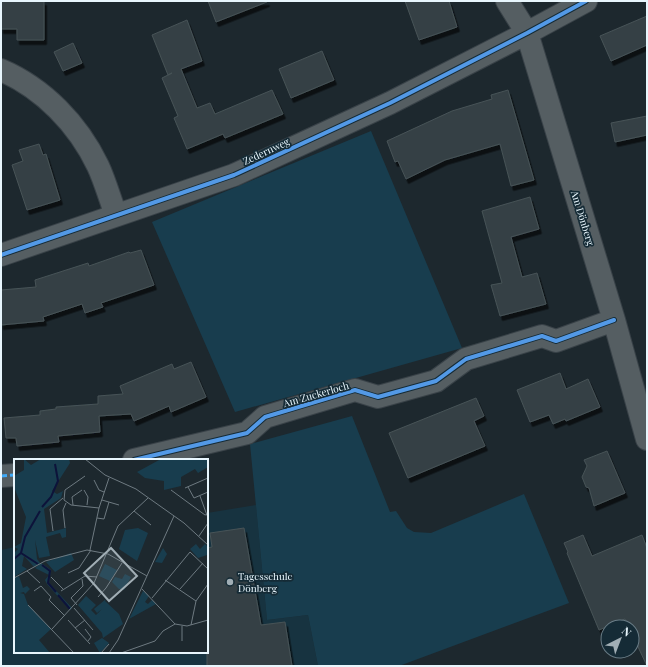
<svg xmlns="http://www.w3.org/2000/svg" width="648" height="667" font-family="'Playfair Display',serif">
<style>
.built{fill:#173340}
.green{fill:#183d4e}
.building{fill:#364145;stroke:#475357;filter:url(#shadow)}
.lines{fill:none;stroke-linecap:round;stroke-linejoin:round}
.minor-casing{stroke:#394248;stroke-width:24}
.minor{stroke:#555e62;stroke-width:22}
.quiet{stroke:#3fa9f5;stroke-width:3;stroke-dasharray:6 3;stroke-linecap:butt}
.cycleway-casing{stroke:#152b36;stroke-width:6}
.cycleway{stroke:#5399e6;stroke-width:4}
.poi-dot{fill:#a1aeb5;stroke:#152b36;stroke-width:1.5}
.labels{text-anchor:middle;stroke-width:3.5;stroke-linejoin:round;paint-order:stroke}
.street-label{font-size:10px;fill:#e8f6fd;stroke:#152b36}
.poi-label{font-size:10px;fill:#e8f6fd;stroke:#152b36;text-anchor:start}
.inset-river{fill:none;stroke:#0d133a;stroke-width:2}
.inset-road{fill:none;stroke:#6e7a81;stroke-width:1}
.view{fill:#a1aeb5;fill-opacity:0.15;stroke:#a1aeb5;stroke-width:2}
.inset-edge{fill:none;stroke:#e8f6fd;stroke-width:2}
</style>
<defs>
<filter id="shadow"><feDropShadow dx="2.5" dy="4.5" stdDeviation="0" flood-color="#0009"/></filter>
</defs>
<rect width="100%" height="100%" fill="#1d282e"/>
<path class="built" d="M256 505 267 620 308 615 318 666H1V550L15 547V652H207V513Z"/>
<path class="green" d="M371 131 462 348 235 412 152 222Z
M352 416 390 512 396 511 407 528 414 532 431 533 524 494 569 603 399 666H318L308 615 267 620 250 444Z"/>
<path class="building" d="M1 1H44V40H17V29H1Z
M208 1H267V2L216 22Z
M405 1H449L457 27 419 40Z
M647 16V45L611 61 600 36Z
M187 20 202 61 181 69 197 108 210 103 215 114 272 90 283 114 225 138 223 134 187 149 174 118 178 116 162 78 172 73 168 75 152 35Z
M73 43 82 63 63 71 54 52Z
M322 51 334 80 291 98 279 69Z
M508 90 534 180 511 186 500 144 445 160 406 179 398 161 395 162 387 141 452 111 492 99 491 95Z
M647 116V135L615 142 611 123Z
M39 144 43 155 46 154 60 200 27 210 12 165 23 161 19 150Z
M530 197 539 229 511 237 522 277 537 273 546 304 500 316 491 285 502 283 482 211Z
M141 250 154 285 101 303 103 307 85 313 82 304 43 317 44 321 1 325V290L36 287 35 280 88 263 89 266 129 252 130 253Z
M191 362 206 397 171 412 169 406 134 421 131 414 99 416 100 432 58 436 59 442 17 446 16 438H6L4 418 40 415V411L56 409V407L98 404V396L123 394 120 386 172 364 174 369Z
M560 373 566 389 588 379 600 407 566 421 565 419 553 424 549 415 530 422 517 390Z
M476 398 484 416 474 421 485 446 408 478 389 433Z
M607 451 625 493 594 506 589 488 586 487 582 477 587 466 584 460Z
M244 528 261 625 285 622 292 666H207V548L212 547 210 533Z
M583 535 592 556 642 535 647 548V666L632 634V627H629L625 619 599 630 567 553 568 552 564 543Z"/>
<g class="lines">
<g class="minor-casing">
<path id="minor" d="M507 1 527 33 614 320 647 439
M1 70C43 88 78 124 98 166 105 181 110 199 116 215
M1 255 234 175 390 103 527 33 586 1
M134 460 247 433 265 417 355 390 378 397 436 381 466 359 542 336 556 341 614 320
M1 476 15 475"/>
</g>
<use href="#minor" class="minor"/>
<path class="quiet" d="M1 476 15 475"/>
<g class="cycleway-casing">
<path id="cycleway" d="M1 255 234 175 390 103 527 33 586 1
M134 460 247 433 265 417 355 390 378 397 436 381 466 359 542 336 556 341 614 320"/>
</g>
<use href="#cycleway" class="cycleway"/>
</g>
<circle class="poi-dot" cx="230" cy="582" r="4"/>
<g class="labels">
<g class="street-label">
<text transform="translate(266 151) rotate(-25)" y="4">Zedernweg</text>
<text transform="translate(583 218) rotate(73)" y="4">Am Dönberg</text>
<text transform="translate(316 394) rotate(-16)" y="4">Am Zuckerloch</text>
</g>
<g class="poi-label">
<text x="238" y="580">Tagesschule<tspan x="238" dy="12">Dönberg</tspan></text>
</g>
</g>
<g transform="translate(14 459)">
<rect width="194" height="194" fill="#1d282e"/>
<path d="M10 0 17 6 27 0H55L56 4 38 32 43 35 49 32 47 39 30 50 33 74 52 69V78L48 79 46 74 32 78 36 97 25 99 21 81 23 100 26 104 20 108 10 97 8 107 13 110 0 118V94L4 90 0 88 7 84 12 58 0 28V17L10 11ZM147 0H194V8L184 14 181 10 167 18V27L150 31V22L131 19 123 13ZM124 69 134 74 123 102 105 90 111 71ZM182 85 186 90 191 85 194 88 193 96 184 99 176 90ZM149 89 153 95 148 104 141 103ZM57 94 60 101 41 113 32 103ZM27 104 37 111 35 124 58 149 56 151 33 125 31 121 35 116 21 109ZM91 105 103 111 96 122 85 117ZM111 115 117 118 110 131 105 130 98 123 101 118 108 120ZM5 117 9 129 13 127 16 130 11 135 10 133 6 134 10 135 14 146 37 170 25 181 36 194H0V119ZM129 132 135 137 131 143 134 145 138 141 142 145 115 160ZM72 137 82 146 77 151 82 156 88 150 83 154 80 150 92 140 91 142 105 155 109 165 89 179 88 174 64 146ZM88 179 95 184 86 194 80 184Z" fill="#183d4e"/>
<path class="inset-river" d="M28 48 37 38 44 22 41 5M7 94 24 105M0 100 7 94 11 78 26 52M28 106 36 112 34 124 42 133M44 136 56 150"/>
<path class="inset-road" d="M71 0 91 16 122 30 170 64 194 86M71 17 51 31 50 41 57 46 85 49M80 21 85 31 90 33M174 28 180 39 194 33M171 29 194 19M70 31 74 38 73 46M157 31 191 56 194 55M186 37 194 59M88 41 105 46M59 46 58 38 68 31M120 52 137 66M83 59 90 60 95 43M51 69 49 51 52 44M39 72 36 50 49 39M185 77 194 64M76 91 85 49 95 19M13 112 26 124M54 114 65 109 77 91M37 118 49 130M0 119 31 102 73 91 94 95 133 117M151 121 182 142M128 130 161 165 173 167 194 161M166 130 189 104M20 132 27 127 37 138 35 141 51 157M47 132 71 117 83 118M84 138 92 129 108 104M138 139 176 93 194 110M14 146 60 194M63 146 57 139 69 127 68 120M60 149 79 171M54 161 76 185M177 166 182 142 194 125M168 167V182M61 169 71 161M38 170 80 124 104 67 134 39M71 170 77 178 74 182M87 194 95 185M95 194 104 181 160 57M107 194 141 182 149 172 161 165"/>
<path class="view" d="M97 89 123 117 95 142 70 114Z"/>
<rect width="194" height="194" class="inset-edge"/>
</g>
<rect width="648" height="667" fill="none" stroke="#e8f6fd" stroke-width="4"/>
<g transform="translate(620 639) rotate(42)"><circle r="19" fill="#152b36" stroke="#697c86"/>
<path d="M0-3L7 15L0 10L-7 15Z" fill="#a1aeb5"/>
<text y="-6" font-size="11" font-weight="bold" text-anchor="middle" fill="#e8f6fd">N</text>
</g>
</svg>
